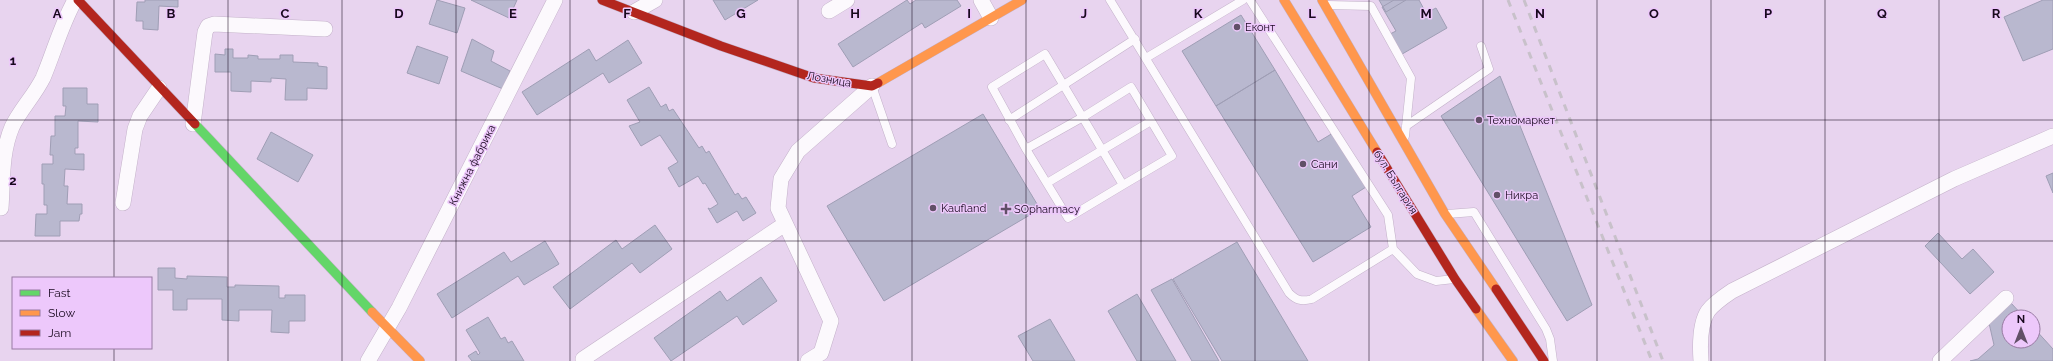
<svg xmlns="http://www.w3.org/2000/svg" width="2053" height="361" font-family="Raleway,sans-serif">
<style>
.building{fill:#b9b8cf;stroke:#9f9eb5}
.lines{fill:none;stroke-linecap:round;stroke-linejoin:round}
.lane-casing{stroke:#c3b1c9;stroke-width:9}
.street-casing{stroke:#c3b1c9;stroke-width:16}
.fast-casing{stroke:#c3b1c9;stroke-width:10}
.slow-casing{stroke:#c3b1c9;stroke-width:10}
.jam-casing{stroke:#c3b1c9;stroke-width:10}
.lane{stroke:#fcf9fd;stroke-width:8}
.street{stroke:#fcf9fd;stroke-width:15}
.fast{stroke:#63d668;stroke-width:9}
.slow{stroke:#ff974d;stroke-width:9}
.jam{stroke:#b3261e;stroke-width:9}
.rail{stroke:#c8c1ca;stroke-width:3;stroke-dasharray:7 7;stroke-linecap:butt}
.grid{fill:none;stroke:#18081e;stroke-width:1;stroke-opacity:0.55}
.poi-dot{fill:#614f67;stroke:#edc8fb;stroke-width:1.5}
.labels{text-anchor:middle;stroke-width:3;stroke-linejoin:round;paint-order:stroke}
.poi-label{font-size:11px;fill:#18081e;stroke:#edc8fb;text-anchor:start}
.street-label{font-size:11px;fill:#18081e;stroke:#edc8fb}
.grid-label{font-size:13px;text-anchor:middle;font-weight:bold;fill:#18081e;stroke:#edc8fb;stroke-width:3;stroke-linejoin:round;paint-order:stroke}
</style>
<rect width="100%" height="100%" fill="#e8d4ef"/>
<path class="building" d="M145 0H178V7L159 6 158 30 143 29V21H136L137 2H145Z
M437 0 465 8 457 33 429 24Z
M471 0H517L509 18Z
M713 0H758L725 20Z
M907 0 910 4 916 0H957L961 6 925 28 922 23 853 67 838 44Z
M1379 0H1406L1386 12Z
M1394 0H1419L1426 13 1436 8 1447 28 1397 57 1386 36 1396 31 1382 7Z
M2043 0H2053V49L2023 61 2004 17Z
M1241 15 1275 70 1216 106 1182 51Z
M472 39 494 51 491 61 510 71 503 89 461 71Z
M628 40 642 63 609 83 603 73 537 115 522 92 589 49 596 61Z
M417 46 448 57 439 84 407 73Z
M225 49H233V58H248V55L258 56V59H280V55H293V62L318 63V66L327 67V89L307 88V100H285L286 79 271 78V82L251 81V92L231 91V72H215V54L225 55Z
M1275 70 1318 142 1333 133 1366 187 1352 196 1371 227 1313 262 1216 106Z
M1500 76 1592 305 1567 321 1441 116Z
M649 87 661 107 666 104 669 111 673 109 699 148 702 146 706 153 709 151 735 195 738 193 742 199 746 197 756 213 743 221 737 211 717 223 708 208 710 209 718 204 705 183 703 184 698 176 679 187 668 168 678 162 660 135 641 146 629 126 640 122 627 100Z
M63 88H87V104H98V122L78 121V148H75V154H84V170L65 169 64 186H68L67 204H82V214H80L79 221H60V236H35L36 214H47V205H44V184H42V164H53V155H50L51 136H55V116H65L66 106H63Z
M983 114 1040 209 884 301 827 206Z
M271 132 313 155 298 182 257 159Z
M2053 173V193L2046 176Z
M655 225 672 249 640 273 632 263 570 309 553 287 616 240 622 249Z
M1938 233 1962 259 1973 249 1994 272 1970 294 1925 246Z
M545 241 559 264 524 285 518 276 452 318 437 294 504 252 511 262Z
M1237 242 1308 361H1222L1173 279Z
M158 268H175V278L187 279V276L227 277V287H235V285L279 286V298H285V295H305V321H289V333L271 332 272 310H239V321L222 320V299H187V310H173V290H158Z
M761 277 777 301 743 325 737 316 671 361 654 338 720 291 727 301Z
M1172 279 1219 361H1192L1151 290Z
M1137 294 1176 361H1137L1108 311Z
M2011 303 2024 317H2009V341H2033V327L2053 349V361H1970L1978 359 1994 345 1989 323Z
M488 317 501 339 505 337 508 343 512 341 524 361H472L468 356 476 351 478 355 480 353 466 330Z
M1050 319 1075 361H1033L1018 336Z"/>
<g class="lines">
<g class="lane-casing">
<path id="lane" d="M1110 0 1289 293C1296 300 1301 302 1312 299L1393 249
M1250 0 1388 215 1393 249 1417 274 1436 281 1454 279
M1328 5 1371 6 1411 78 1405 136
M1146 58 1243 0
M872 86 892 144
M1009 120 1135 39
M1406 126 1489 69 1481 46
M1026 149 992 87 1045 54 1123 185 1172 156 1131 87 1083 117 1026 149 1068 218 1123 185
M1047 183 1151 121
M1447 214 1474 212 1546 329 1550 339 1553 361"/>
</g>
<g class="street-casing">
<path id="street" d="M981 0 991 18
M829 11 847 0
M634 12 655 0
M193 124 205 32 208 26 214 24 325 29
M123 203 135 129 140 116 159 88
M1 208C3 181 1 153 12 127 20 110 34 96 43 78 54 52 61 25 75 0
M583 359 785 224
M368 361 399 308 555 0
M808 361 821 353 831 321 778 208 781 179 798 151 872 86
M1701 361C1700 347 1700 323 1708 311 1714 303 1723 297 1732 291L1954 179 2053 136
M1940 361 2006 298"/>
</g>
<g class="fast-casing">
<path id="fast" d="M195 124 372 312"/>
</g>
<g class="slow-casing">
<path id="slow" d="M1284 0 1377 152
M1322 0 1445 214 1496 289
M878 83 1022 0
M1476 309 1513 361
M372 312 420 361"/>
</g>
<g class="jam-casing">
<path id="jam" d="M78 0 195 124
M602 0 721 46 814 78 872 86 878 83
M1377 152 1455 279 1476 309
M1496 289 1544 361"/>
</g>
<use href="#lane" class="lane"/>
<use href="#street" class="street"/>
<use href="#fast" class="fast"/>
<use href="#slow" class="slow"/>
<use href="#jam" class="jam"/>
<path class="rail" d="M1508 0 1652 361
M1524 0 1663 361"/>
</g>
<path class="grid" d="M114 0V278M228 0V361M342 0V361M456 0V361M570 0V361M684 0V361M798 0V361M912 0V361M1026 0V361M1141 0V361M1255 0V361M1369 0V361M1483 0V361M1597 0V361M1711 0V361M1825 0V361M1939 0V361M0 120H2053M0 241H2053M114 348V361"/>
<g class="poi-dot">
<circle cx="1237" cy="27" r="4"/>
<circle cx="1479" cy="120" r="4"/>
<circle cx="1303" cy="164" r="4"/>
<circle cx="1497" cy="195" r="4"/>
<circle cx="933" cy="208" r="4"/>
<path d="M1004 203h4v4h4v4h-4v4h-4v-4h-4v-4h4z"/>
</g>
<g class="labels">
<g class="poi-label">
<text x="1245" y="31">Еконт</text>
<text x="1487" y="124">Техномаркет</text>
<text x="1311" y="168">Сани</text>
<text x="1505" y="199">Никра</text>
<text x="941" y="212">Kaufland</text>
<text x="1014" y="213">SOpharmacy</text>
</g>
<g class="street-label">
<text transform="translate(829 79) rotate(10)" y="4">Лозница</text>
<text transform="translate(472 165) rotate(-63)" y="4">Книжна фабрика</text>
<text transform="translate(1396 182) rotate(58)" y="4">бул. България</text>
</g>
</g>
<g class="grid-label">
<text x="57" y="18">A</text>
<text x="171" y="18">B</text>
<text x="285" y="18">C</text>
<text x="399" y="18">D</text>
<text x="513" y="18">E</text>
<text x="627" y="18">F</text>
<text x="741" y="18">G</text>
<text x="855" y="18">H</text>
<text x="969" y="18">I</text>
<text x="1084" y="18">J</text>
<text x="1198" y="18">K</text>
<text x="1312" y="18">L</text>
<text x="1426" y="18">M</text>
<text x="1540" y="18">N</text>
<text x="1654" y="18">O</text>
<text x="1768" y="18">P</text>
<text x="1882" y="18">Q</text>
<text x="1996" y="18">R</text>
<text x="13" y="65">1</text>
<text x="13" y="185">2</text>
</g>
<rect x="12" y="277" width="140" height="72" fill="#edc8fb" stroke="#987ba3"/>
<rect x="20" y="290" width="20" height="6" fill="#63d668" stroke="#987ba3"/>
<text x="48" y="297" font-size="12" fill="#18081e">Fast</text>
<rect x="20" y="310" width="20" height="6" fill="#ff974d" stroke="#987ba3"/>
<text x="48" y="317" font-size="12" fill="#18081e">Slow</text>
<rect x="20" y="330" width="20" height="6" fill="#b3261e" stroke="#987ba3"/>
<text x="48" y="337" font-size="12" fill="#18081e">Jam</text>
<g transform="translate(2021 329)"><circle r="19" fill="#edc8fb" stroke="#987ba3"/>
<path d="M0-3L7 15L0 10L-7 15Z" fill="#614f67"/>
<text y="-6" font-size="11" font-weight="bold" text-anchor="middle" fill="#18081e">N</text>
</g>
</svg>
